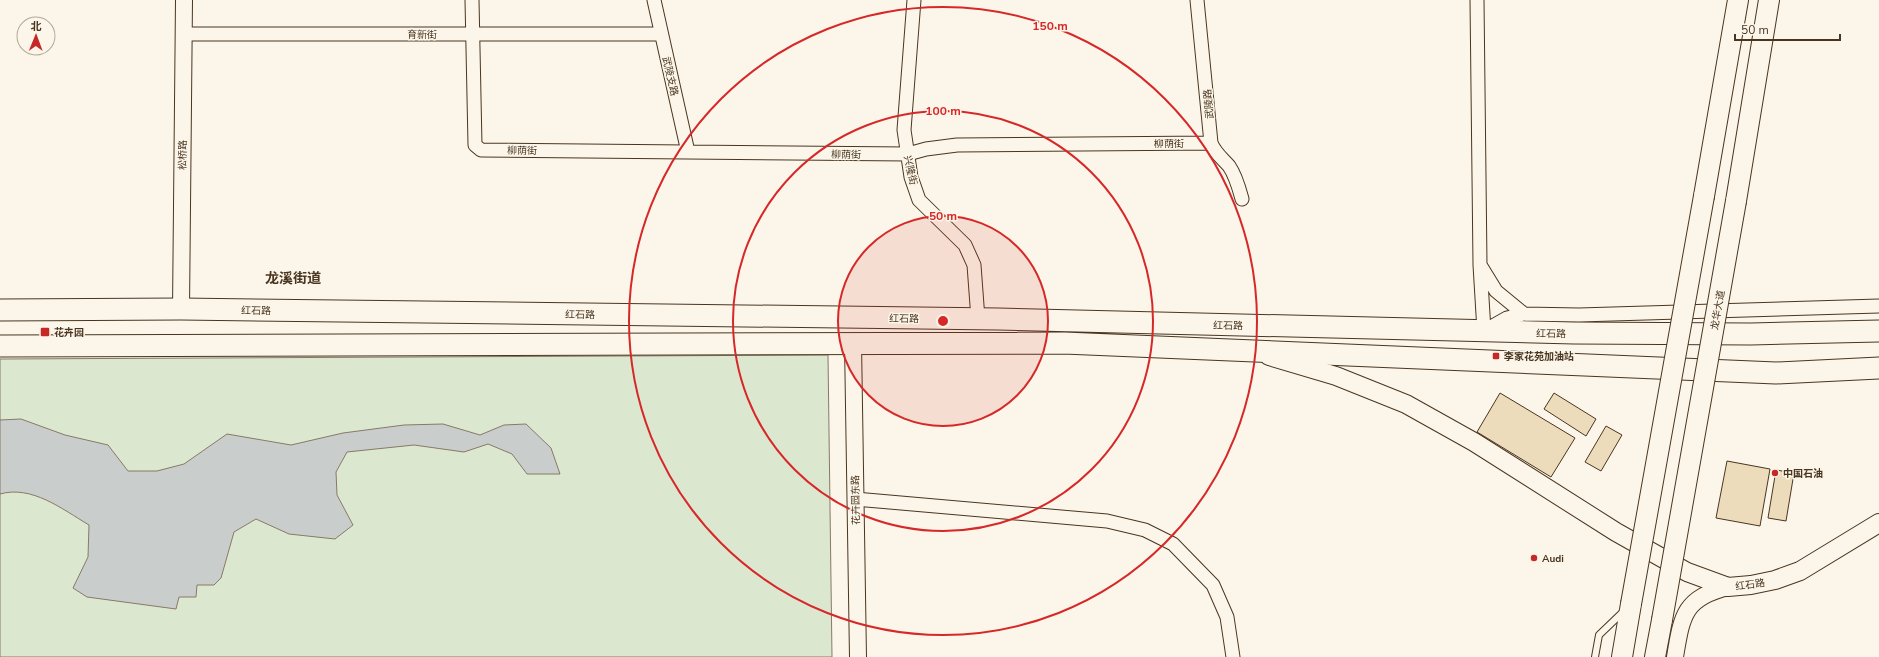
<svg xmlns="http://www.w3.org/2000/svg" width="1879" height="657" font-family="'Nunito Sans','Noto Sans SC',sans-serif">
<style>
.green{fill:#dce7d0;stroke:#887966}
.water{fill:#c9cecd;stroke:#887966}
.building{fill:#ecdcbc;stroke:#4a3520}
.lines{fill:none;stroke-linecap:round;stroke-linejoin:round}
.service-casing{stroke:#4a3520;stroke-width:8}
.minor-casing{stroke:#4a3520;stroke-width:15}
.tertiary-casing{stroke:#4a3520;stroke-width:18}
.secondary-casing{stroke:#4a3520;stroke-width:20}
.primary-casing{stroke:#4a3520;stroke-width:22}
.trunk-casing{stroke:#4a3520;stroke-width:23}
.service{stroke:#fbf6e9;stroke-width:6}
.minor{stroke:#fbf6e9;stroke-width:13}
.tertiary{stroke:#fbf6e9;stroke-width:16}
.secondary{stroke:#fbf6e9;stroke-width:18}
.primary{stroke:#fbf6e9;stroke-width:20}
.trunk{stroke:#fbf6e9;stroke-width:21}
.primary-bridge-casing{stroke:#4a3520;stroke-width:22;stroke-linecap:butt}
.primary-bridge{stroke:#fbf6e9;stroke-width:20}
.ring{fill:none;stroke:#d62828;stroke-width:2}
.poi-dot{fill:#c62828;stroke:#fbf6e9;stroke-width:1.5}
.labels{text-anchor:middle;stroke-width:3;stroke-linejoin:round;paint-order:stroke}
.street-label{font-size:10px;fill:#4a3520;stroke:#fbf6e9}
.poi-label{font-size:10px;font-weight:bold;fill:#4a3520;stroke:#fbf6e9;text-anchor:start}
.district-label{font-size:14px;font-weight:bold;fill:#4a3520;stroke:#fbf6e9}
.centre{fill:#d62828;stroke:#fbf6e9;stroke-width:2}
.ring-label{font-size:12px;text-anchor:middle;font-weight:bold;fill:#d62828;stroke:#fbf6e9;stroke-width:3;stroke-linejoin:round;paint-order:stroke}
</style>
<rect width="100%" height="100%" fill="#fbf6e9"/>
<path class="green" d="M828 355 832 657H0V359Z"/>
<path class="water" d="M21 419 65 435 108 445 128 471H157L184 464 227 434 291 445 343 433 404 425 443 424 480 435 504 425 526 424 551 448 560 474H527L512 454 488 444 464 452 414 445 347 452 336 472 337 495 353 525 335 539 289 534 256 519 234 532 221 578 214 585H197L196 597H179L176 609 87 597 73 588 88 557 89 525C62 509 32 485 0 494V420Z"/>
<path class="building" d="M1500 393 1575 438 1551 477 1477 432Z
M1554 393 1596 419 1586 436 1544 409Z
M1606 426 1622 435 1601 471 1585 462Z
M1727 461 1770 469 1760 526 1716 518Z
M1776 470 1794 473 1786 521 1768 518Z"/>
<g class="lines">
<g class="service-casing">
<path id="service" d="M1595 657 1599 635 1624 611"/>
</g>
<g class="minor-casing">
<path id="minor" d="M472 0 475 145 481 150 908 154 926 149 957 145 1211 143
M654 0 688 152
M914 0 904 130 911 177 919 200 965 245 974 265 978 319
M1197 0 1211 143C1215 153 1222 158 1229 166 1236 176 1239 188 1242 199
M1477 0 1480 265 1484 331 1507 318 1524 314
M183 34H661
M1480 265 1496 291 1524 314 1579 315 1879 306
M855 499 1107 521 1145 530 1173 544 1213 585 1227 617 1233 657"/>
</g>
<g class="tertiary-casing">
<path id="tertiary" d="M181 309 184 0
M853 343 858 657
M1675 657C1682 615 1684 598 1728 587"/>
</g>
<g class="secondary-casing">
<path id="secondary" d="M1269 356 1336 376 1406 404 1474 442 1616 532 1687 572 1728 587 1751 585 1775 580 1800 571 1879 523"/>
</g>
<g class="primary-casing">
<path id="primary" d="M1704 196 1738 0
M1736 201 1769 0
M1622 657 1631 604
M1655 657 1662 620"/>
</g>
<g class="trunk-casing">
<path id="trunk" d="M0 310 181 309 998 319 1574 333 1751 334 1879 331
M0 346 1064 343 1776 373 1879 368"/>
</g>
<use href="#service" class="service"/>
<use href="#minor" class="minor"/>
<use href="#tertiary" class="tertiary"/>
<use href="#secondary" class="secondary"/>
<use href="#primary" class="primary"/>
<use href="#trunk" class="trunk"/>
<g class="primary-bridge-casing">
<path id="primary-bridge" d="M1631 604 1704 196
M1662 620 1736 201"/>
</g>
<use href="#primary-bridge" class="primary-bridge"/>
</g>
<circle cx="943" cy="321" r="105" fill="#d62828" fill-opacity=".12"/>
<g class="ring">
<circle cx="943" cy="321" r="105"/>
<circle cx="943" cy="321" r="210"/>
<circle cx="943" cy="321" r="314"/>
</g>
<g class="poi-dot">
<rect x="40" y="327" width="10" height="10" rx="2"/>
<rect x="1492" y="352" width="8" height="8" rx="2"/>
<circle cx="1775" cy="473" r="4"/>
<circle cx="1534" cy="558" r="4"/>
</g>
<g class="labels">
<g class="street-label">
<text x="422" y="38">育新街</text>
<text transform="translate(671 76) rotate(77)" y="4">武陵支路</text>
<text transform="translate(1208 104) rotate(-95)" y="4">武陵路</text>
<text x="1169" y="147">柳荫街</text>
<text transform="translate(522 150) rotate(1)" y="4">柳荫街</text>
<text transform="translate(846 154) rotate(1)" y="4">柳荫街</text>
<text transform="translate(182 155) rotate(-89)" y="4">松桥路</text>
<text transform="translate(911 170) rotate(78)" y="4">兴隆街</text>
<text transform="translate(256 310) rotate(1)" y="4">红石路</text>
<text transform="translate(1717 310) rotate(-80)" y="4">龙华大道</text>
<text transform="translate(580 314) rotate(1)" y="4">红石路</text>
<text transform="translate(904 318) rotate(1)" y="4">红石路</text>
<text transform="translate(1228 325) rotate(1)" y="4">红石路</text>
<text transform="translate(1551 333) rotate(1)" y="4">红石路</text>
<text transform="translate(855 500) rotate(-91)" y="4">花卉园东路</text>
<text transform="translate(1750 584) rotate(-8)" y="4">红石路</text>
</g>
<g class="poi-label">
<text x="54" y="336">花卉园</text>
<text x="1504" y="360">李家花苑加油站</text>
<text x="1783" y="477">中国石油</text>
<text x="1542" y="562">Audi</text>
</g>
<g class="district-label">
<text x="293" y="283">龙溪街道</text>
</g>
</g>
<circle cx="943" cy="321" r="6" class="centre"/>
<g class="ring-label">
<text x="1050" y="30">150 m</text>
<text x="943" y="115">100 m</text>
<text x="943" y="220">50 m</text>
</g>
<g transform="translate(36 36) rotate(1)"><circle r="19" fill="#fbf6e9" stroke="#b4a999"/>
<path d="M0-3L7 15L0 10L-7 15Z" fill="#c62828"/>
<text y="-6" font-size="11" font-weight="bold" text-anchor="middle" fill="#4a3520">北</text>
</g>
<path d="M1735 34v6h105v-6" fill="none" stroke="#4a3520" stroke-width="2"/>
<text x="1741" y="34" font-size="12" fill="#4a3520" stroke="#fbf6e9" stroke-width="3" paint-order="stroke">50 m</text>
</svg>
